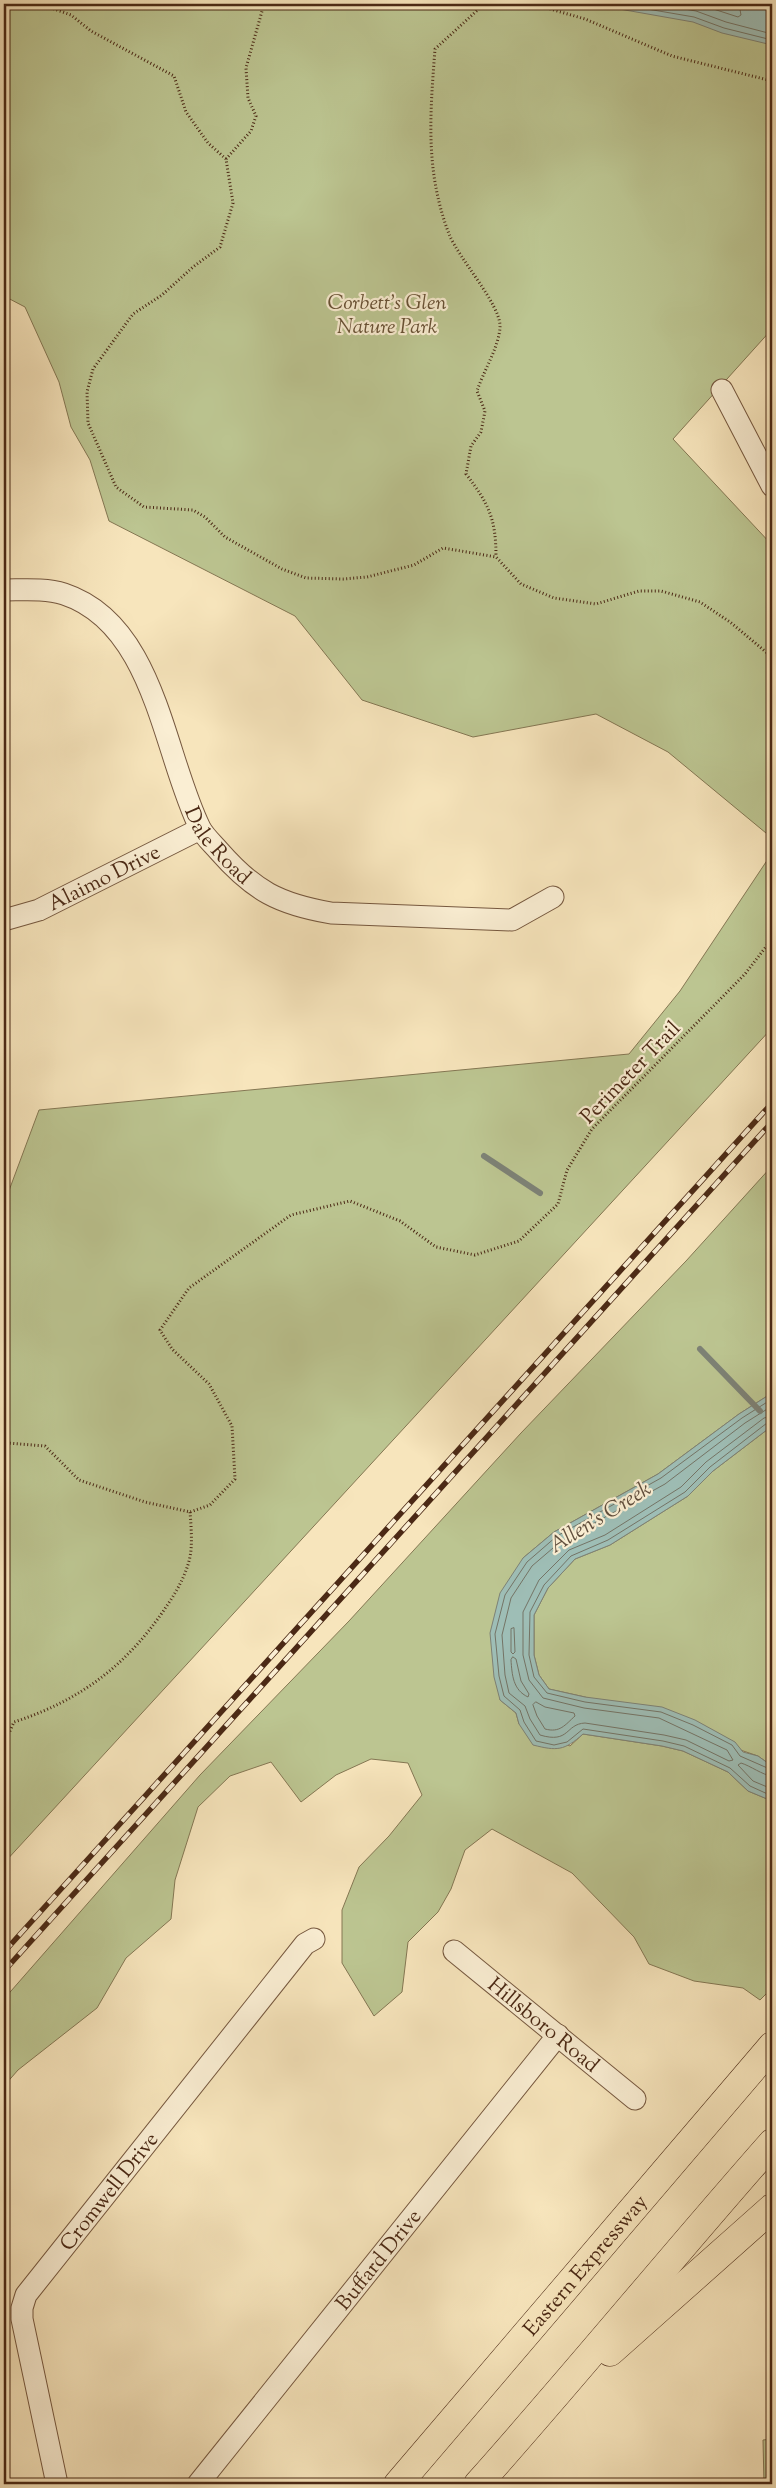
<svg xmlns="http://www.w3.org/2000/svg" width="776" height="2488" font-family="'Sorts Mill Goudy',serif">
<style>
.green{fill:#bcc591;stroke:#847753}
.water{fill:#9ebeb6;stroke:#7d8276}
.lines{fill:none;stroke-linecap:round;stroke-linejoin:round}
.shore{stroke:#747466;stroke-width:1}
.stream{stroke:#7d8276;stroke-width:6}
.minor-casing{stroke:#76583f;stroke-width:23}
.motorway-casing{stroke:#4b2915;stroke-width:29}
.path{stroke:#4b2915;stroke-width:3;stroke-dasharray:1 2.5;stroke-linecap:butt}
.minor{stroke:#faeed3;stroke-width:21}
.motorway{stroke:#f7e5bc;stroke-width:28}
.rail-casing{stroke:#4b2915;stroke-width:5.5}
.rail{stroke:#faeed3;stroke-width:4;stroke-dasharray:11;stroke-linecap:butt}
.labels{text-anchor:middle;stroke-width:4.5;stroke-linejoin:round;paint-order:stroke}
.park-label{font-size:21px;font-style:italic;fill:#675034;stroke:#faeed3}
.street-label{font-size:21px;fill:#4b2915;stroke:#faeed3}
.water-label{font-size:22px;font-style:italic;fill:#604e3d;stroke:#faeed3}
</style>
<rect width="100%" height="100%" fill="#f7e5bc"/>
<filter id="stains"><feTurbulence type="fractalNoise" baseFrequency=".004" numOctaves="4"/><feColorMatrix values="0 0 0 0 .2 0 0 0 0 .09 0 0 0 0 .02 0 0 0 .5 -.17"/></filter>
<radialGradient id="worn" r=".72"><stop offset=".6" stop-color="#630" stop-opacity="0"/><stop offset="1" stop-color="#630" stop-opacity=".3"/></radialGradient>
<path class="green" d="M4 4H772V329L673 439 772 545V838L668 752 596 714 473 737 362 700 295 616 109 521 90 460 71 427 59 382 25 307 4 296Z
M772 853V1028L4 1863V1204L39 1110 629 1054 680 991Z
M772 1166V1393L739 1414 658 1474 554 1532 523 1558 500 1700 516 1713 519 1724 570 1746 583 1734 662 1746 683 1751 728 1772 748 1791 772 1801V1988L760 2000 743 1988 694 1981 649 1964 634 1937 572 1873 492 1829 465 1850 451 1889 438 1912 408 1942 402 1992 374 2016 342 1963V1910L359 1867 389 1836 422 1795 408 1763 371 1759 336 1775 301 1802 271 1762 230 1776 198 1807 175 1880 171 1919 126 1958 97 2008 18 2070 4 2086V1999L200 1775 349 1621 521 1433 686 1261Z
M772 1426V1766L758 1756 585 1697 549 1689 539 1675 534 1655V1615L548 1588 575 1559 610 1545 688 1496 713 1471Z
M772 2439V2484H764L763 2440Z"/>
<path class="water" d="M591 4H748L772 10V45L722 33 693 22Z
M772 1393V1426L713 1471 688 1496 610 1545 575 1559 548 1588 534 1615V1655L539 1675 549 1689 585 1697 662 1707 695 1720 735 1742 743 1752 758 1756 772 1766V1801L748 1791 728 1772 683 1751 662 1746 583 1734C564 1751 557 1751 533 1745L519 1724 516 1713 500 1700 494 1677 490 1633 500 1593 523 1558 554 1532 658 1474 739 1414Z"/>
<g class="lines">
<path class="shore" d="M618 4 694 17 724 28 772 40
M655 4 696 11 726 22 772 34
M698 4 738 17 741 15 739 4
M772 1399 742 1418 661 1478 557 1536 527 1562 505 1595 495 1634 499 1676 504 1696 520 1710 524 1722 536 1741 554 1745 567 1742 583 1729 663 1741 684 1746 730 1768 750 1786 772 1796
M772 1406 745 1423 665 1484 560 1542 532 1566 511 1598 502 1635 505 1675 509 1693 525 1706 530 1719 540 1735C570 1744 565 1724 585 1723L664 1735 686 1740 729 1761 733 1760 727 1750 659 1718 584 1708 543 1698 529 1680 523 1655V1612L539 1580 569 1550 605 1535 681 1487 706 1462 764 1418 772 1416
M772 1422 767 1423 710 1467 685 1492 608 1540 571 1556 544 1585 530 1612 529 1655 534 1677 547 1693 585 1702 661 1712 693 1725 732 1745 740 1756 772 1770
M514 1628 515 1652 513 1654 511 1652V1629Z
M513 1657 516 1659 521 1681 529 1694 528 1697C513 1690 512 1675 511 1660Z
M536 1702 545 1707 574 1713 575 1716C565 1725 560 1733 545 1729L537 1716 533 1705Z
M772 1776C762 1775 751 1766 741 1763L738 1765 753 1781 772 1789"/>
<path class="stream" d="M484 1156 540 1193
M700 1349 760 1411"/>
<g class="minor-casing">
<g id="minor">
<path d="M722 390 772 486"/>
<path id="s1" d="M4 590C23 590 45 588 64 594 155 624 163 753 200 828 204 836 213 844 219 851 254 891 279 904 331 913L512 920 553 897"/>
<path id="s2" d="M4 920 39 910 200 829"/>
<path id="s3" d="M454 1951 635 2099"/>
<path id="s4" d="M57 2484 22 2319V2308L26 2295 305 1944 314 1939"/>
<path id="s5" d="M198 2484 558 2035"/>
</g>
</g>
<g class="motorway-casing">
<g id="motorway">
<path d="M610 2352 772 2208"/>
<path id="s6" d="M398 2484 772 2046"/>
<path d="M478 2484C578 2372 673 2255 772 2143"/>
</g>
</g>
<path class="path" d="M40 4 71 15 91 31 174 76 186 112 208 143 226 159 233 203 220 247 193 267 162 295 133 314 93 369 87 392 88 423 116 487 144 507 193 510 205 517 225 537 282 569 306 578 343 579 367 577 414 565 443 548 467 552 496 557 521 584 554 598 596 604 639 591H661L700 602 730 622 772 657
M475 4 482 6 498 4
M533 4 585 19 672 56 772 81
M482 6 435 49C430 115 425 171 449 234 459 259 501 305 500 327 499 347 483 372 477 391L485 411 481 432 471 446 466 474C489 504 496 519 496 557
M226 159 251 131 256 116 248 98 246 68 264 4
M4 1446 7 1443 45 1446 79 1480 145 1502 190 1512 210 1505 235 1479 232 1426 209 1384 172 1349 160 1330 189 1288 291 1215 350 1201 400 1221 436 1247 475 1255 519 1241 558 1204 567 1170 592 1129 745 974 772 939
M4 1744 14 1722C79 1701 126 1666 164 1610 176 1593 189 1571 191 1550 192 1538 191 1524 190 1512"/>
<use href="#minor" class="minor"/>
<use href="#motorway" class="motorway"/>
<g class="rail-casing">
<path id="rail" d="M4 1952 772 1103
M4 1971 772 1122"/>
</g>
<use href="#rail" class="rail"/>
</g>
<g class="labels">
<g class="park-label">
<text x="387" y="309">Corbett's Glen<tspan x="387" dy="24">Nature Park</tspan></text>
</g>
<g class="street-label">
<text dy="7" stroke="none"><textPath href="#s1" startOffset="365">Dale Road</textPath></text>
<text dy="7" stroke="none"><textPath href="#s2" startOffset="109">Alaimo Drive</textPath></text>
<text transform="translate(630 1072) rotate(-46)" y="7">Perimeter Trail</text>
<text dy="7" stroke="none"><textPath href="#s3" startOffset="116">Hillsboro Road</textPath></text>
<text dy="7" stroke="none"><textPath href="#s4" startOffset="326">Cromwell Drive</textPath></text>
<text dy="7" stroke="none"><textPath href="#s5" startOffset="288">Buffard Drive</textPath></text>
<text dy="7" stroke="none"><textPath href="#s6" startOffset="288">Eastern Expressway</textPath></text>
</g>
<g class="water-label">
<text transform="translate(599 1516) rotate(-32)" y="8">Allen's Creek</text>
</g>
</g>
<rect width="776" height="2488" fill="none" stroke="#f7e5bc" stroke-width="20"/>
<rect x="5" y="5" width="766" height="2478" fill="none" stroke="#4b2915" stroke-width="2.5"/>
<rect x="10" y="10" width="756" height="2468" fill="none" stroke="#4b2915"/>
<rect width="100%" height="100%" filter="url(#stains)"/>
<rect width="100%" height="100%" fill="url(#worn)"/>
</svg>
